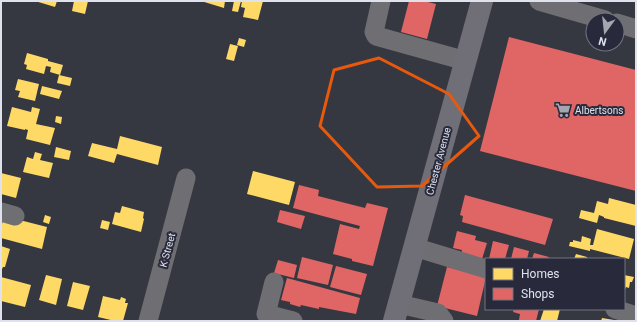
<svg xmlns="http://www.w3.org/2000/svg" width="637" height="322" font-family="Roboto,sans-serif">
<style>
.homes{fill:#ffd966}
.shops{fill:#e06666}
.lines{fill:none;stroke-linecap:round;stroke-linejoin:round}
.minor{stroke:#6f6f73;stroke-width:19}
.major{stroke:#706f77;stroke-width:22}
.marked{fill:none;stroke:#e8590c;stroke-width:3;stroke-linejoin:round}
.labels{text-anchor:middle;stroke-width:4;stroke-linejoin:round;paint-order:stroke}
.poi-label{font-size:10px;fill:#dfe1ed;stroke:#282a3b;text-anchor:start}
.street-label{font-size:10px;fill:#dfe1ed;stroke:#282a3b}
</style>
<rect width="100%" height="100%" fill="#363841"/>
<path class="homes" d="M35 1H57L55 7Z
M74 1 81 2V1H88L85 14 72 11Z
M201 1H225L224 8Z
M234 1H241L238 12 232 11Z
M242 1H263L258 20 243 17 245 8 241 7Z
M239 38 246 40 244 47 237 45Z
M230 44 238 46 234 61 226 59Z
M27 53 48 59V61L63 65 60 75 50 72 51 67 46 66 44 74 26 69 27 65 24 64Z
M59 75 72 78 70 86 57 83Z
M18 79 39 84 35 101 18 97 20 91 15 90Z
M42 86 62 91 59 99 40 94Z
M12 107 31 112 32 107 40 109 36 124 55 128 50 145 26 139 28 130 25 129V130L7 126Z
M56 116 62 117 61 124 55 122Z
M120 136 162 147 158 165 117 154 114 163 88 156 92 143 117 149Z
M56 147 71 151 69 160 54 157Z
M35 152 42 154 40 160 53 163 49 178 23 172 27 157 33 159Z
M253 171 295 182 289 205 247 194Z
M1 173 21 178 16 198 1 194Z
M609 198 636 205V226L604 218V217L599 215 597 223 579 218 581 210 594 213 597 201 608 204Z
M122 206 144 212 143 218 144 219 141 232 112 224 115 212 120 213Z
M45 215 51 217 49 224 43 222Z
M4 216 47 227 42 249 1 238V228Z
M102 220 110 222 108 230 100 228Z
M597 229 634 239 629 259 590 249V251L569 246 570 242H573V240L581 242 582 236 591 239 590 245H593Z
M1 246 10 249 5 267H3L1 271Z
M576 254 587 257V259H574Z
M46 275 62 279 56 305 39 300Z
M624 275 634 277 632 282H630L629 288 626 287 624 292Z
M1 277 31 285 25 307 1 301Z
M73 282 90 286 83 310 67 306Z
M103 296 120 300 121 297 126 299 125 303H128L123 321H115L98 317Z
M544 309H560L557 321H540Z
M602 318 614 320V321H601Z"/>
<path class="shops" d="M409 1H424L436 4 427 39 401 32Z
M509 37 636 70V191L480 151Z
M299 185 319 190 318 196 365 208 367 203 388 208 373 266 352 261V259L333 254 340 224 359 229 360 226 293 208Z
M465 195 553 219 545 245 462 222 463 216 460 215Z
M280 210 305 216 301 229 277 222Z
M457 231 476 236 475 240 487 243 482 259 461 255 462 250 453 248Z
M493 241 509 245 505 259H489Z
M514 247 529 251 527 259H511Z
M534 253 549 257 548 259H532Z
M302 257 333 265 328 285 297 278Z
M278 260 297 265 294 278 274 273Z
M336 266 367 274 361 295 330 287Z
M447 267 486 277 477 316 437 306Z
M287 278 360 298 356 314 319 307V309L301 305 300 307 290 304V302L281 300Z
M514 309H539L536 321 519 320 520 314 513 312Z"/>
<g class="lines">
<path class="minor" d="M381 1 374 32 376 36 466 61
M539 1 605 20
M617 23 636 29
M1 212 15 216
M414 247 486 269
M274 282 266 314 293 321
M399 304 438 313 444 321
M615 309 636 316
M148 321 186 178"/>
<path class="major" d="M394 321 482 1"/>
</g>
<path class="marked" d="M379 58 449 94 479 136 422 186 377 187 320 126 334 70Z"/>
<defs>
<g id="supermarket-bare" transform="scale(1.2)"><path d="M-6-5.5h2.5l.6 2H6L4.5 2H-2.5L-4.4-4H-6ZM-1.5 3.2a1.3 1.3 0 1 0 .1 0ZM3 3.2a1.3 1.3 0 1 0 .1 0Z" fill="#a4a6b1" stroke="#282a3b" stroke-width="2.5" paint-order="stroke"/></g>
</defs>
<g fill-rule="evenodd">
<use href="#supermarket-bare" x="563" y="110"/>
</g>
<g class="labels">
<g class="poi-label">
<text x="575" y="114">Albertsons</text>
</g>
<g class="street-label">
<text transform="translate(438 161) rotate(-75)" y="4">Chester Avenue</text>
<text transform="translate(167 250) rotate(-75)" y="4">K Street</text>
</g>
</g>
<rect width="637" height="322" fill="none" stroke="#dfe1ed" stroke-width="4"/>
<rect x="485" y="258" width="140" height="52" fill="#282a3b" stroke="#717382"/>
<rect x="493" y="268" width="20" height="12" fill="#ffd966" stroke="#717382"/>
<text x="521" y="278" font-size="12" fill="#dfe1ed">Homes</text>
<rect x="493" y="288" width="20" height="12" fill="#e06666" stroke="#717382"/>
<text x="521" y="298" font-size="12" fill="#dfe1ed">Shops</text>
<g transform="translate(605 32) rotate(195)"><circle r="19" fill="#282a3b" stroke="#717382"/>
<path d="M0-3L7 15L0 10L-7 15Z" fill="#a4a6b1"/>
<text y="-6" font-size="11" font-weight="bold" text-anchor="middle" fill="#dfe1ed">N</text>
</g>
</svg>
